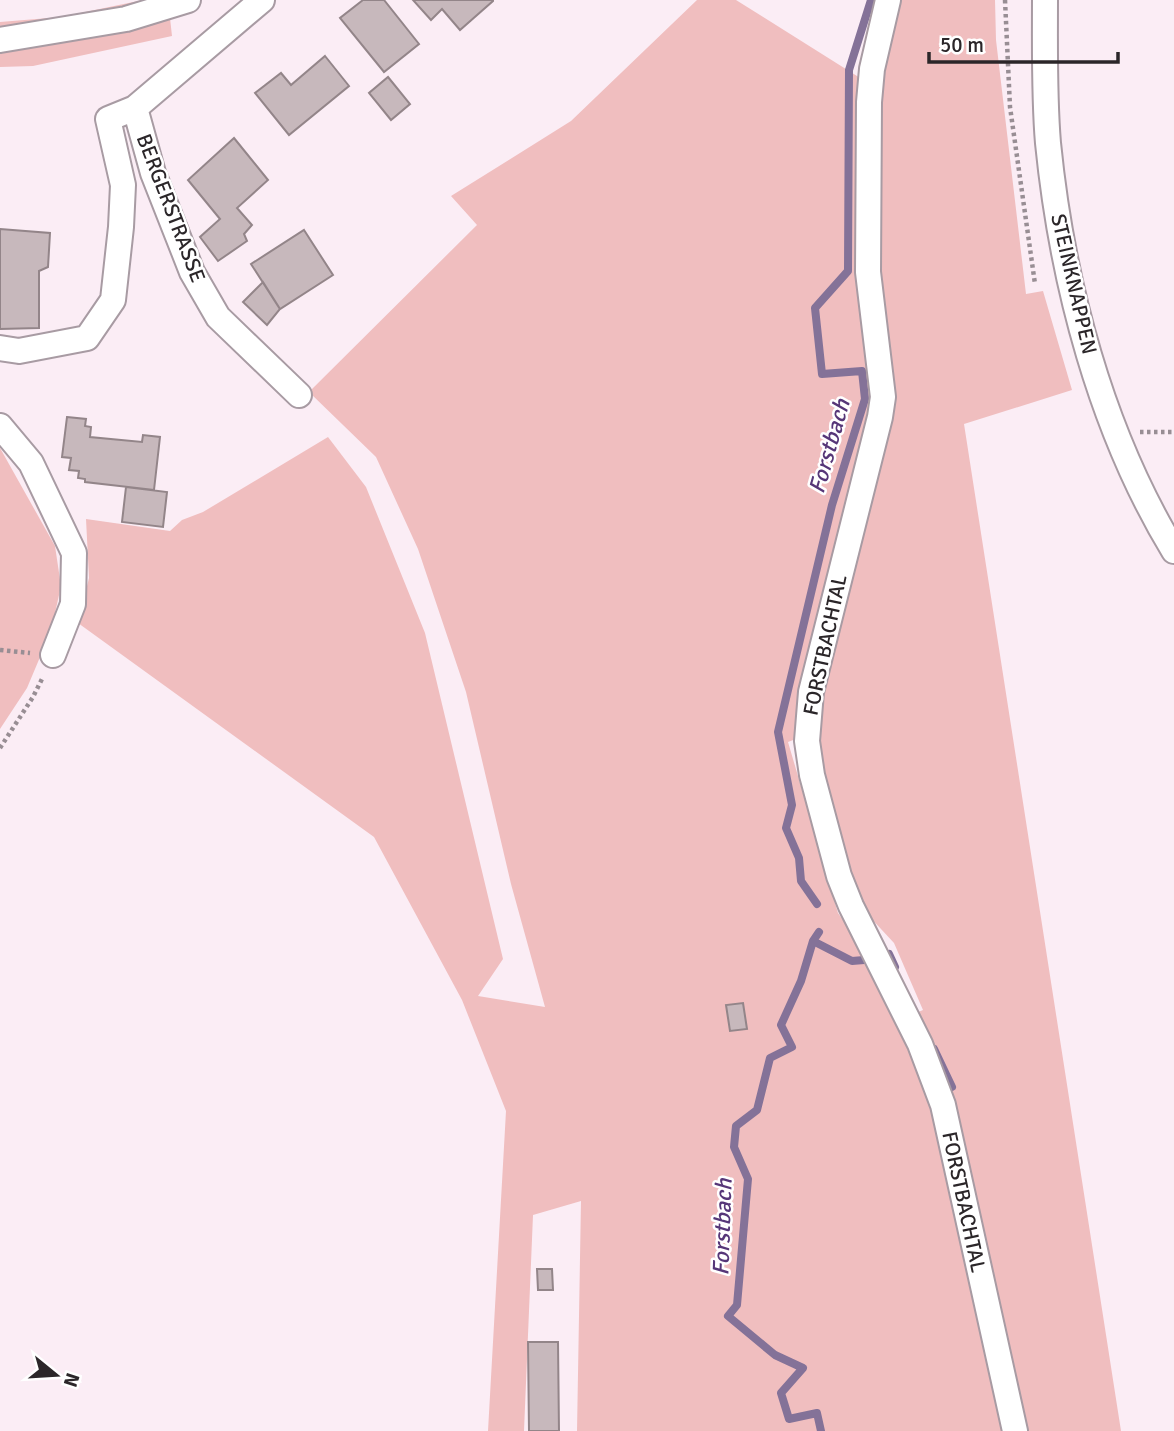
<svg xmlns="http://www.w3.org/2000/svg" width="1174" height="1431" font-family="Signika,sans-serif">
<style>
.green{fill:#f0bebf;fill-rule:evenodd}
.lines{fill:none;stroke-linecap:round;stroke-linejoin:round}
.stream{stroke:#847298;stroke-width:8}
.building{fill:#c7b8bc;stroke:#938589;stroke-width:2}
.minor-casing{stroke:#a89ba3;stroke-width:28}
.path{stroke:#988e94;stroke-width:4.5;stroke-dasharray:3.5 3.5;stroke-linecap:butt}
.minor{stroke:#fff;stroke-width:24}
.labels{text-anchor:middle;stroke-width:5;stroke-linejoin:round;paint-order:stroke}
.street-label{font-size:21px;fill:#2b2629;stroke:#fff}
.water-label{font-size:23px;font-style:italic;fill:#563678;stroke:#fff}
</style>
<rect width="100%" height="100%" fill="#fbedf5"/>
<path class="green" d="M143 0H168L172 36 33 66 0 67V22L61 17Z
M697 0H736L876 88 900 0H995L996 40 1026 294 1043 291 1072 390 964 424 1121 1431H577L581 1201 533 1215 524 1431H488L506 1111 462 1000 374 837 78 623 89 578 86 519 170 531 182 520 203 512 328 437 366 487 425 633 503 959 478 996 545 1007 511 884 466 692 418 549 376 457 309 392 477 225 451 196 571 121ZM814 732 855 901 894 943 923 1010 896 1022 875 966 838 913 788 742Z
M0 448 55 546 61 586 51 631 27 688 0 729Z"/>
<g class="lines">
<path class="stream" d="M817 904 801 881 799 858 786 828 792 805 778 732 832 505 865 399 862 371 822 374 815 308 848 271 849 70 871 0
M819 932 813 941 801 981 781 1025 792 1047 770 1058 757 1110 736 1126 734 1147 748 1179 737 1305 728 1316 775 1355 803 1368 781 1393 789 1419 817 1413 821 1431
M813 941 852 961 864 960
M889 954 895 967
M934 1049 952 1087"/>
</g>
<path class="building" d="M363 0H384L419 44 384 72 340 18Z
M413 0H493V1L460 30 442 9 431 20Z
M325 56 349 86 289 135 255 93 281 73 291 85Z
M388 77 410 104 391 120 369 93Z
M234 138 268 180 237 208 252 225 244 234 247 241 218 261 200 237 220 219 188 180Z
M0 229 50 233 48 267 39 271V328L0 329Z
M304 230 333 275 280 309 251 264Z
M263 282 280 309 267 325 243 302Z
M67 417 86 419 85 426 91 427 90 437 142 442 143 435 160 437 154 490 85 482V479L78 478 79 471 69 470 71 458 62 457Z
M126 487 167 492 163 527 122 522Z
M743 1003 747 1029 730 1031 726 1005Z
M537 1269H552L553 1290H538Z
M528 1342H558L559 1431H529Z"/>
<g class="lines">
<g class="minor-casing">
<path id="minor" d="M888 0 872 69 869 102 868 272 883 397 880 417 811 692 807 741 812 775 839 876 851 906 920 1044 943 1105 1015 1431
M1045 0C1045 47 1044 96 1048 143 1062 283 1101 431 1174 551
M0 40 126 19 188 0
M135 108 153 173 192 272 218 317 299 395
M0 348 19 351 87 338 113 300 121 227 123 185 108 119 135 108 262 0
M0 426 31 463 74 553 73 604 53 655"/>
</g>
<path class="path" d="M1005 0 1010 107 1035 284
M1140 432H1174
M0 650 30 653
M0 748 33 697 43 677"/>
<use href="#minor" class="minor"/>
</g>
<g class="labels">
<g class="street-label">
<text transform="translate(171 208) rotate(69)" y="7">BERGERSTRASSE</text>
<text transform="translate(1074 284) rotate(77)" y="7">STEINKNAPPEN</text>
<text transform="translate(825 645) rotate(-78)" y="7">FORSTBACHTAL</text>
<text transform="translate(964 1202) rotate(78)" y="7">FORSTBACHTAL</text>
</g>
<g class="water-label">
<text transform="translate(829 446) rotate(-74)" y="8">Forstbach</text>
<text transform="translate(722 1227) rotate(-88)" y="8">Forstbach</text>
</g>
</g>
<g transform="translate(56 1375) rotate(108)" stroke="#ffffff" stroke-width="5" paint-order="stroke">
<path d="M0-5L12 26L0 18L-12 26Z" fill="#2b2629"/>
<text y="-10" font-size="19" font-weight="bold" text-anchor="middle" fill="#2b2629">N</text>
</g>
<path d="M929 52v10h189v-10" fill="none" stroke="#2b2629" stroke-width="3.5"/>
<text x="940" y="52" font-size="21" fill="#2b2629" stroke="#ffffff" stroke-width="5" paint-order="stroke">50 m</text>
</svg>
